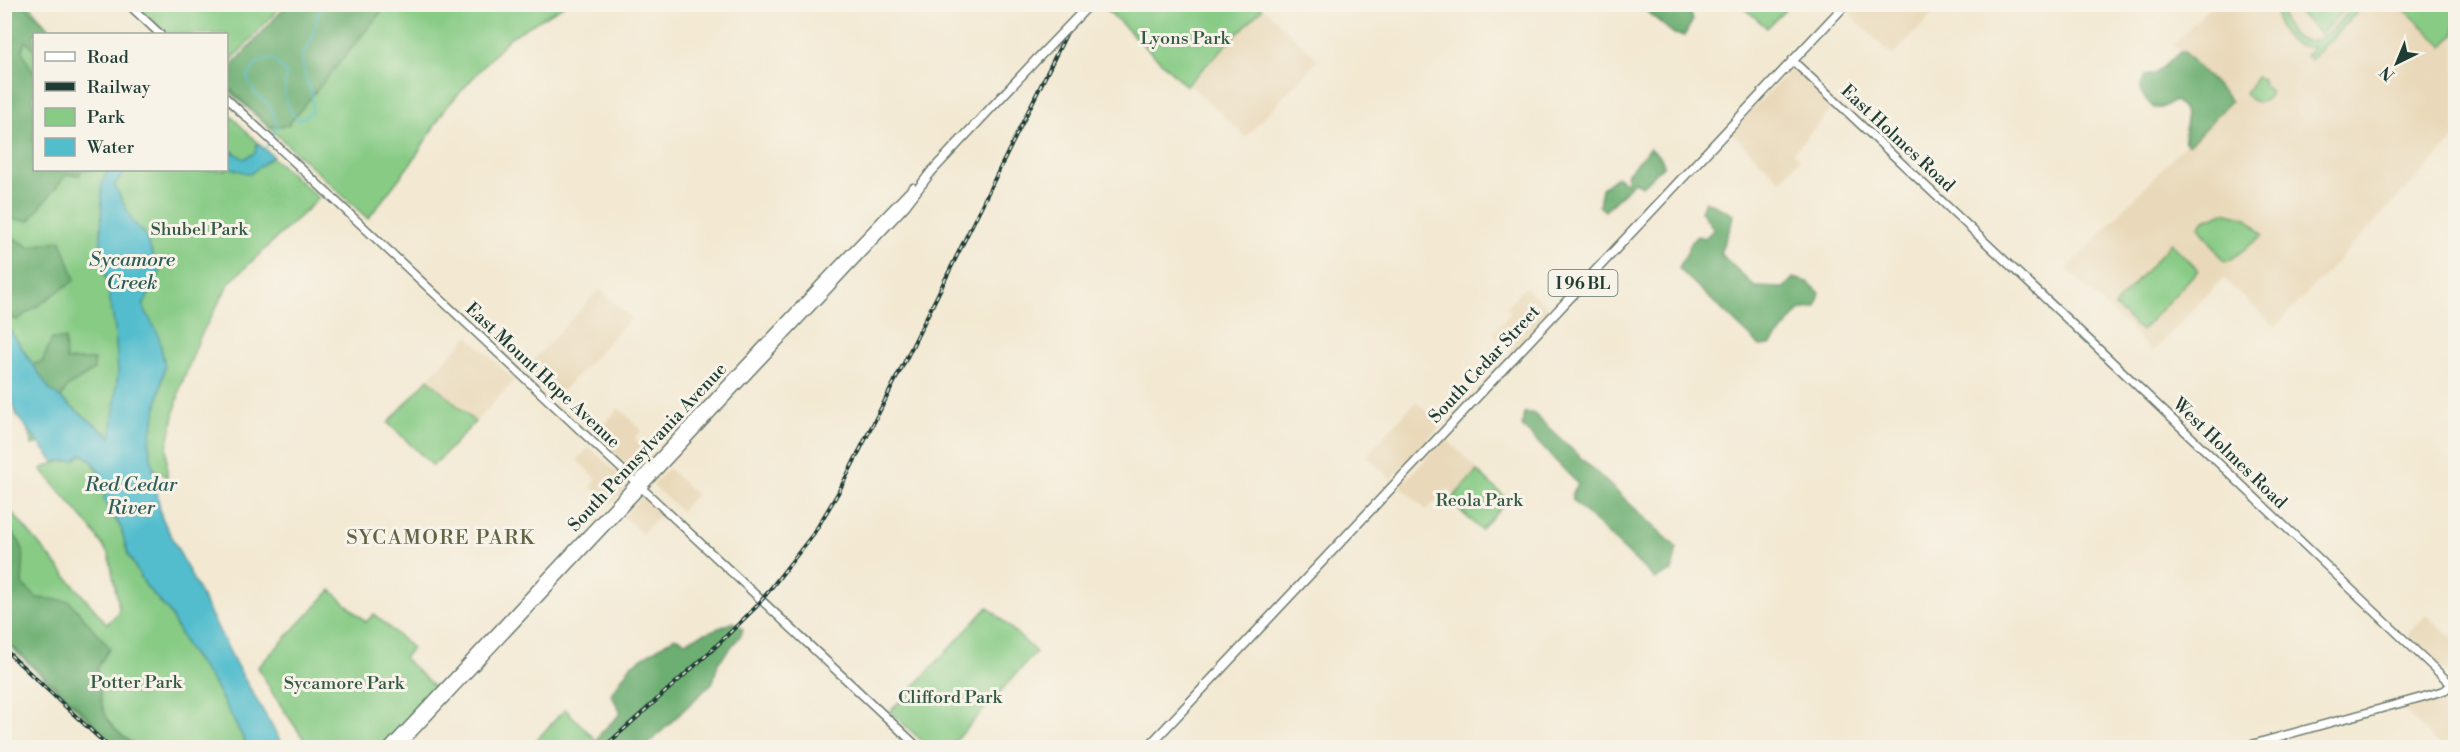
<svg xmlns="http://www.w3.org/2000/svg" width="2460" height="752" font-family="'Libre Bodoni',serif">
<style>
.built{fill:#e9d9ba}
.green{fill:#87cb85;stroke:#53845c;stroke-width:1.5}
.forest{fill:#6daf72;stroke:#467653;stroke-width:1.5}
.water{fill:#52bdcd;stroke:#387d80;stroke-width:1.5}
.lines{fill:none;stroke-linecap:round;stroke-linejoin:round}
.stream{stroke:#52bdcd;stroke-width:1.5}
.minor-casing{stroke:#69796c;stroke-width:10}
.major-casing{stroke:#69796c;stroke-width:11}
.minor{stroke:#fff;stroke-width:7}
.major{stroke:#fff;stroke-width:8}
.rail-casing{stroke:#1f3d34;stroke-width:4}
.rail{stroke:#f7f3e8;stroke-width:1.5;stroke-dasharray:4.5;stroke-linecap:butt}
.major-bridge-casing{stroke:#69796c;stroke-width:11;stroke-linecap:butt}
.major-bridge{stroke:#fff;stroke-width:8}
.labels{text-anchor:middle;stroke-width:6;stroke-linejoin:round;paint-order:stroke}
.shield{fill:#f7f3e8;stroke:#60746a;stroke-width:1.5}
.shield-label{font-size:16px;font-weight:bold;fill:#1f3d34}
.park-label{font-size:18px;fill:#345944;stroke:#f7f3e8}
.street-label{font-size:18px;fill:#1f3d34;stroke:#f7f3e8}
.water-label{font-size:20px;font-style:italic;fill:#2c5d5a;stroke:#f7f3e8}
.neighbourhood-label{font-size:20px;letter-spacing:1.5px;fill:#626447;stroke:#f7f3e8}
</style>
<rect width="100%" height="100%" fill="#f7f3e8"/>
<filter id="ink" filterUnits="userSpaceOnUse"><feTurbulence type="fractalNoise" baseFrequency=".0167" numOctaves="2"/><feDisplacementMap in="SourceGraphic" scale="12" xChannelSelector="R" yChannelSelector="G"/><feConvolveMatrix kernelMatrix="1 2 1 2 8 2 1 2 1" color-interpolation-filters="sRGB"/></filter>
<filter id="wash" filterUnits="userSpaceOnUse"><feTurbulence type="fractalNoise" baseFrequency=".008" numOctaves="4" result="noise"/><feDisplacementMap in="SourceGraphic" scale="24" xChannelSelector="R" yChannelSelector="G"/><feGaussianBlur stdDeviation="1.35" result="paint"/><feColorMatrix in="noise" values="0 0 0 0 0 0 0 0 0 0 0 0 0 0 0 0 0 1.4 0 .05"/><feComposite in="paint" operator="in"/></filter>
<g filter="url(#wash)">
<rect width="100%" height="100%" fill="#f3e9d3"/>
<path class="built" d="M2261 4 2455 5V138L2275 327 2223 278 2153 352 2067 269 2229 98 2173 45 2212 5H2248L2255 11Z
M1858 5V4L1941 5 1893 56 1849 14Z
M1264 8 1318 60 1246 137 1190 85Z
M1793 66 1835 106 1793 152 1800 159 1781 181 1731 133Z
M1525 287 1551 310 1512 352 1493 333 1511 312 1506 307Z
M600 289 631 318 556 398 525 369Z
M468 336 515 380 434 467 387 423Z
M1416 401 1441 425 1391 479 1366 456Z
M619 408 642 430 635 438 653 454 636 473 595 434Z
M1445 438 1478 469 1455 494 1448 489 1426 510 1400 486Z
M589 447 629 484 610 504 591 487 597 479 577 460Z
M668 468 696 494 681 511 652 485Z
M642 496 661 514 642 534 623 516Z
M2426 615 2451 637 2455 633V681L2407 635Z
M2450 693 2455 698V747H2441L2401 708Z"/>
<path class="green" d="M1257 4 1262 9 1186 86 1102 5Z
M4 5H30L47 28 34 34V170H226L227 112 275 160 319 198 230 282 200 337 180 388 167 448V477L154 468 153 477 111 437 50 390 5 323Z
M135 5H282L227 65 226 34H167Z
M316 5H565L509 38 445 109 414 159 368 219 228 90 238 71Z
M1741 5H1790L1767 28Z
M2278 5H2285C2282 14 2283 24 2290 32 2313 59 2340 20 2355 5H2364L2311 60 2306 55 2313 47C2289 48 2273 30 2278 5Z
M2290 5H2349L2321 34Z
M2402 5H2455V34L2443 46 2402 7Z
M2257 77 2262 79V83L2271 92C2266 106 2254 104 2245 94Z
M2224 212 2247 218 2263 235 2229 261 2223 260 2199 226 2205 220Z
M2171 243 2198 270 2141 331 2114 306Z
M428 379 475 422 433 466 388 423Z
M81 454 90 458 107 486 109 510 121 528 128 555 146 586 169 612 188 649 213 682 248 747H117L5 642 4 503 107 624 118 613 119 607 109 555 91 528 41 469C54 462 67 460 81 454Z
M1477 471 1508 500 1481 530 1450 501Z
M331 590 366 622 374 614 412 648 404 658 436 689 381 747H309L273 694 258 667Z
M988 607 1036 652 950 747H929L890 712Z
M565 709 598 742 593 747 529 748Z"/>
<path class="forest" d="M14 5H24L56 34H34V49L25 41 22 51 34 75V170H81L80 175H66L29 221 5 218 4 93 11 88C1 65 1 34 7 9Z
M287 5H387L288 125 270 127 227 86V71Z
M1639 5H1686L1693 20 1684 36 1674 34Z
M2180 52H2184L2231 101 2189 145 2185 142C2181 123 2195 117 2175 101L2161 108H2154C2143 97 2136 91 2145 76L2155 74Z
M1650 148 1661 158 1664 165 1642 186 1634 182 1605 211 1599 206 1602 188 1617 177 1625 182 1628 179 1626 175Z
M1705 201 1733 214 1731 226 1720 253 1755 287 1784 288 1793 278 1808 282 1820 293 1816 307 1800 310 1770 345 1760 346 1679 269C1681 259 1689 254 1690 243L1697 236 1705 238 1714 229 1701 211Z
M4 232 29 247 61 240 75 280 17 320 5 316Z
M52 339H65L66 360H94V370L68 386 47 420V441L32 445 11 368 42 362Z
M1524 413H1533L1677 548 1672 571 1655 579 1573 501 1572 494 1578 484 1522 426Z
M5 526C30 550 23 551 22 584L37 598 69 601 110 648 97 668C103 713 99 720 137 747H115L88 717 5 639Z
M734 622 743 629 741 635 718 663 713 682 645 747H593L601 733 621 713 611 694 631 665 675 637 686 642C702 633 718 629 734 622Z"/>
<path class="water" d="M257 143 273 156 250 174 227 167V148L244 159 255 153Z
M108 170H127L114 185 133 222 144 233 160 272 143 306 158 334 165 366 149 444 161 516 238 668 284 747H248L213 682 188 649 169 612 146 586 128 554 121 528 104 499 107 486C100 474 95 460 82 454L75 460 54 462 17 416 5 376V323L50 390 111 437 118 372 115 329 101 247 102 183Z"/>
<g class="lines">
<path class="stream" d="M271 138 277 127 271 107 254 92 247 77 258 62 273 59 286 73C284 93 283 105 298 120L312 112V95L304 73 302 56 312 39 319 9 325 4
M264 151 269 142"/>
</g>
</g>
<g filter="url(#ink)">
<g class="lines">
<g class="minor-casing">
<path id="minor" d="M128 4 160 34
M1792 60 2085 336 2456 689
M226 98 919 748
M2239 748 2423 697 2445 690 2451 685"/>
</g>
<g class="major-casing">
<path id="major" d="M388 748 822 283 913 188
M398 748 905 206 931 172 1036 60
M1147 748 1846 4"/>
</g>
<use href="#minor" class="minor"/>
<use href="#major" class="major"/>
<g class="rail-casing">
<path id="rail" d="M4 649 110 748
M603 748 710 652 757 606 814 533 838 493 903 365 1081 4"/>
</g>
<use href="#rail" class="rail"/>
<g class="major-bridge-casing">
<path id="major-bridge" d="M1036 60 1090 4"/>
</g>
<use href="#major-bridge" class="major-bridge"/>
</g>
</g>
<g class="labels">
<rect class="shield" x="1548.5" y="270" width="69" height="26" rx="4.5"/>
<g class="shield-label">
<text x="1583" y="289">I 96 BL</text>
</g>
<g class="park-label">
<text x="1185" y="44">Lyons Park</text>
<text x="199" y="235">Shubel Park</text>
<text x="1479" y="506">Reola Park</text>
<text x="136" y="688">Potter Park</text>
<text x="344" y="689">Sycamore Park</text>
<text x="950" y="703">Clifford Park</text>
</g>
<g class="street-label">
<text transform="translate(1898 138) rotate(43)" y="6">East Holmes Road</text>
<text transform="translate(1484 364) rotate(-47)" y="6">South Cedar Street</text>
<text transform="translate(543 375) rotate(43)" y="6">East Mount Hope Avenue</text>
<text transform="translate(647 447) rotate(-47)" y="6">South Pennsylvania Avenue</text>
<text transform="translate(2230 453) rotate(44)" y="6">West Holmes Road</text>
</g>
<g class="water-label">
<text x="132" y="266">Sycamore<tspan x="132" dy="23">Creek</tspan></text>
<text x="131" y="491">Red Cedar<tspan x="131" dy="23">River</tspan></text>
</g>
<g class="neighbourhood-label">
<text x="441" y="544">SYCAMORE PARK</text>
</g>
</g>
<rect width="2460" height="752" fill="none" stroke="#f7f3e8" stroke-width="24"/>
<rect x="33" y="33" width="195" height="138" fill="#f7f3e8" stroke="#a1aaa0" stroke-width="1.5"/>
<rect x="45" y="52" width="30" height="9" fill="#ffffff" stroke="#a1aaa0" stroke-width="1.5"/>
<text x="87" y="63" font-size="18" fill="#1f3d34">Road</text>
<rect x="45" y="82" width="30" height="9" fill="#1f3d34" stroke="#a1aaa0" stroke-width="1.5"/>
<text x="87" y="93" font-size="18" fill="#1f3d34">Railway</text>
<rect x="45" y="108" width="30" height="18" fill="#87cb85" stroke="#a1aaa0" stroke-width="1.5"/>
<text x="87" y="123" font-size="18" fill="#1f3d34">Park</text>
<rect x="45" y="138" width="30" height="18" fill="#52bdcd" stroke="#a1aaa0" stroke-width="1.5"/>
<text x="87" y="153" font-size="18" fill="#1f3d34">Water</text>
<g transform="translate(2397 63) rotate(223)" stroke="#f7f3e8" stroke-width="4.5" paint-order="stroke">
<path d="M0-4.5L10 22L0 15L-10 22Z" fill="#1f3d34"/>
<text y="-9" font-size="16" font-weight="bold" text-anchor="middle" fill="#1f3d34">N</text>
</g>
</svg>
